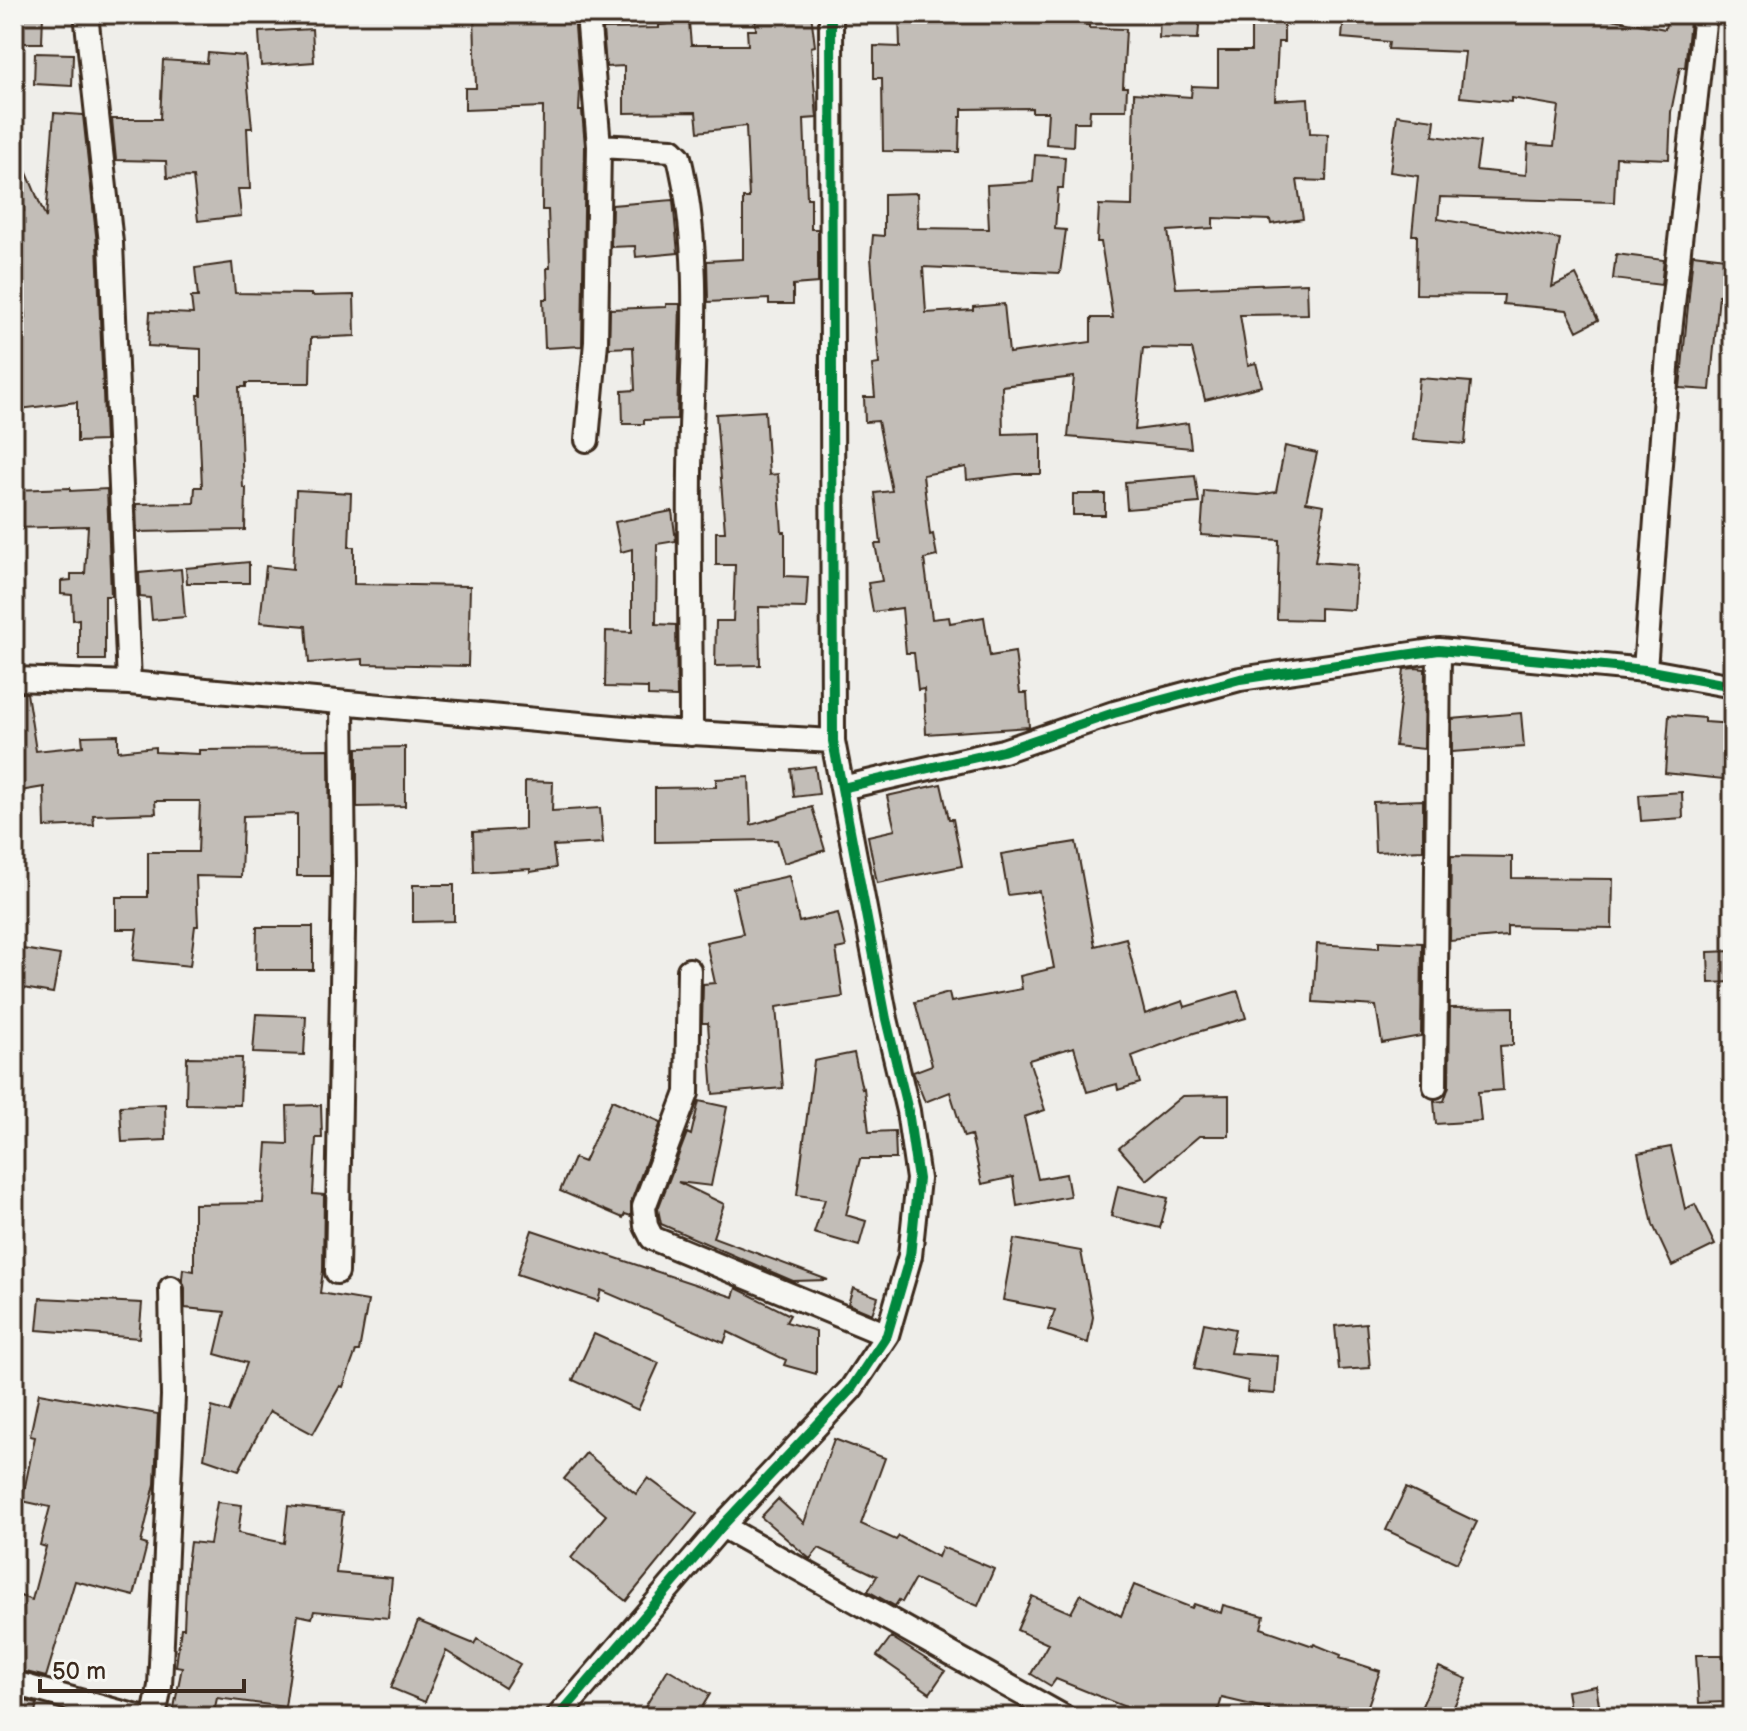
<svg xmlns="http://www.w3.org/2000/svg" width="1747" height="1731" font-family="'Balsamiq Sans',sans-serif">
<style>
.building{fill:#c2bdb7;stroke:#3b2a1e;stroke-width:2}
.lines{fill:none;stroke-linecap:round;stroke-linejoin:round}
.minor-casing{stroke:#3b2a1e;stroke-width:28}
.minor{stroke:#f6f6f2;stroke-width:22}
.cycleway-casing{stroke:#f6f6f2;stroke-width:15}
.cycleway{stroke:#00873e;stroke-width:10}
</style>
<rect width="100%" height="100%" fill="#efeeea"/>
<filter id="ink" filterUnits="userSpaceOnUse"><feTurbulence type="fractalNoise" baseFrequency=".0125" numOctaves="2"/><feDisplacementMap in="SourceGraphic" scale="16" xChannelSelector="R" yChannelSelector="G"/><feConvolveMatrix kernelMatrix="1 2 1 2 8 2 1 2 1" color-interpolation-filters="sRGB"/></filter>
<g filter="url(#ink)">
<path class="building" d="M14 14H43L42 43H14Z
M474 14H574L580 89 579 111H582L585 146 582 346 545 348 543 299H548L547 268H550L548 210H542L543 107 465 110V88H476Z
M755 14H811L815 46 811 47 817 118 804 119 807 198H811V229H818V283L793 285V304H769V299L708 302 707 261 743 259V198H749L746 126 698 132 696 112 624 113V66L606 67 603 29 659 28V25L689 22 691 45H748L747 30H756Z
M899 14H999V16L1089 25V28L1126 29 1123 87H1127L1126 110H1090L1089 122H1074L1073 146 1046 144 1048 112H1032V108L962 109V117H960L959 152 883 151 882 78H874V46L900 47Z
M1160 14H1200L1198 39 1159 38Z
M1251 14H1284V42H1278L1275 100 1308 98 1310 133 1328 134 1326 181 1297 180 1303 219 1271 224 1270 220 1213 218V228L1168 231 1176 288 1307 283 1308 314 1240 315 1248 365 1256 363 1262 386 1205 400 1192 349 1143 348 1135 430 1188 423 1191 448 1068 437 1074 377 1002 386 1003 434 1041 433V474H1016L967 480 966 467 923 475 930 535 933 534 937 556 924 559 932 619 949 617 950 623 984 617 990 656 1015 652 1020 693H1027L1029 727 926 734 924 689 918 690 914 653H906L902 608 873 612 868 583 882 581 875 544H881L875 493 892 491 878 421 865 422 864 397H875L872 365 879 364 871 257 873 235 884 236V194L917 193 918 228 989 229 987 185 1033 182 1035 155 1065 157 1063 188H1058L1055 229 1066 230 1060 273 923 267 926 313 973 310V307L1004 304 1009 353 1091 342V318H1113L1101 242H1097L1099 205 1132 206 1134 93 1191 97 1192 86 1218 87V51H1251Z
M1344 14 1390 18V14H1601V17L1665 29 1667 17 1690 21 1685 67H1680L1671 112 1669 159 1616 157 1614 202 1440 197 1438 219 1560 239 1552 287 1576 275 1598 320 1577 331 1567 310 1503 304 1504 295 1416 294 1417 235H1412L1418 176 1390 172 1397 115 1435 120 1433 136 1480 142 1476 170 1526 175 1528 144 1554 146 1559 106 1511 98V102L1460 97 1465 52 1388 49 1389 42 1342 38Z
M312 29 314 62 261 66 259 32Z
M35 53 73 54 72 86 34 84Z
M208 53 245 56 252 128H247L250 189H238L241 216 198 221 193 177 167 178 166 161 116 160 112 119H160L163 60 207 63Z
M54 113 83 115 97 244 105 441 77 442V402L20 409 16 371 23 370 18 318 26 317 18 244 14 245V212L24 211 19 169 25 168 46 218Z
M673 200 678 253 636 257 635 246 611 247 612 205Z
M1616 254 1664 260 1661 285 1613 279Z
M1693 254 1733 259V297L1719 295 1710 390 1680 388Z
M232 263 235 293 311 294V296L354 295 355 336 311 338 310 383H246V387H239L243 488H246L245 530 137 532 136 504 194 503 195 487H202L198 395H201V349L148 346 150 312 193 314 191 297H198L195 268Z
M666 304H680L677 419 644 420V424H623L622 391 635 390 633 347 609 348 610 309 666 307Z
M1419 378 1471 382 1465 444 1413 440Z
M765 411 769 475 778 474 782 532H785V576L808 577 806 608 759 607 760 665 715 666 716 621H733L735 565H716V532H725L716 414Z
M1285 446 1317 453 1306 502 1324 505 1315 562 1357 565 1354 610 1320 608V620L1277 619 1279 540 1201 535 1204 491 1259 495 1276 492Z
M1195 476 1199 503 1127 509 1125 482Z
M70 488V491L107 489 111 596H105V660H79V619L73 620 72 595 61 594V581L71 580V574H85L88 526 14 528V490Z
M296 490 351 493 349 547H354V584L470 586 468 666 363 664V659L309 663 306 626 260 622 266 566 293 569Z
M1073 494H1105V515H1073Z
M672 511 676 541 657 544 656 624 676 625 677 697 648 696V688L605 687 606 631 632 632V549L621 552 615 522Z
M249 562V583H187L186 568Z
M181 569 185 617 152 620 150 598 140 597 139 573Z
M1415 668 1425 669 1424 749 1395 746 1404 669Z
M14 693H27L36 751 83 746 82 736 118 735V751L155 747V752L199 754V750L329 749 330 876H297V814L243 816 241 877 196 876 198 926H195L190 966 133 960 137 929H116V897H148V852H198L200 801H155L156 813 93 815 94 825 45 827 44 787 14 792Z
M1521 713 1524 747 1452 752V719Z
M1669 715 1705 718V722L1733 724V780L1665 773Z
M405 747V806L357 807V748Z
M815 766 819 794 794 797 791 769Z
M749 777 751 825 812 807 825 850 784 863 777 840 655 842V788L716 787V779Z
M525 781 553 782 552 811 600 808 603 843 553 846 556 868 530 872V869L474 872 473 832 525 829Z
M941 784 949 819H953L962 866 877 883 868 836 895 830 887 796Z
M1682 792 1683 818 1641 821 1639 795Z
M1423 800V850L1375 852 1373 802Z
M1076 842 1095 946 1126 938 1145 1014 1183 1001 1185 1007 1238 991 1246 1018 1194 1033 1132 1056 1140 1083 1118 1090 1117 1084 1087 1092 1074 1047 1029 1060 1045 1110 1024 1117 1038 1179 1066 1174 1070 1196 1017 1206 1013 1177 982 1184 971 1135 964 1137 950 1092 925 1102 913 1072 932 1065 915 1002 949 993 951 1002 1022 989 1020 976 1054 968 1039 891 1008 895 1001 854Z
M1451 856 1512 857V878L1613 879 1612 928 1507 926V936L1450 941Z
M789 876 799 922 838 913 846 947 836 949 843 997 776 1007 783 1088 713 1094 708 1023H702L703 984 715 983 706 942 743 934 733 888Z
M413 885H454V921L413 922Z
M257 927H313V970H256Z
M1379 941 1422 943 1421 1036 1382 1043 1376 1006 1313 1002 1317 944 1379 948Z
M23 949 60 955 53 993 17 987Z
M1733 951V982L1709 983 1708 952Z
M1513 1007V1045L1500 1046 1503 1090 1478 1092 1481 1121 1436 1124 1434 1102 1444 1101 1449 1086 1450 1008Z
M256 1014 306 1016 304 1055 253 1053Z
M854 1053 862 1089 864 1088 869 1132 895 1131 896 1159H860L846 1215 866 1221 859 1246 814 1233 825 1199 797 1195 814 1061Z
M187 1057 242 1058 240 1105 186 1104Z
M1229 1095V1136H1199L1147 1180 1119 1148 1182 1096Z
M612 1100 661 1122 631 1202V1216L625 1214 623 1218 560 1191 574 1158 584 1162Z
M699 1101 727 1107 711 1186 678 1182 724 1204 713 1237 828 1280 793 1281 661 1224 658 1209 687 1133 691 1135Z
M165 1104 166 1140 122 1142 120 1106Z
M321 1105 322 1138H316L313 1194 324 1195 323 1271 320 1293 368 1301 359 1351H356L343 1387 340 1386 313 1434 270 1411 239 1470 204 1458 212 1407 229 1412 247 1363 215 1354 225 1312 185 1308V1288L182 1279 183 1269 194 1271V1204L263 1203 267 1143 288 1144 287 1106Z
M1671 1147 1685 1209 1695 1204 1715 1245 1672 1266 1653 1225 1638 1153Z
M1118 1186 1168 1198 1160 1228 1111 1216Z
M532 1230 733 1297 736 1288 790 1315 786 1322 816 1331V1374L784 1365 786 1360 728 1332 724 1343 601 1290 598 1301 517 1274Z
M1014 1239 1081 1251 1093 1317 1088 1343 1048 1330 1055 1310 1003 1300Z
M853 1288 878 1297 872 1314 848 1304Z
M40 1298 142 1303 139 1338 37 1330Z
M1204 1323 1235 1329 1230 1353 1278 1356 1275 1394 1247 1392 1248 1381 1194 1369Z
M1366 1323 1370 1368 1339 1370 1335 1326Z
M594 1334 659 1363 638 1410 573 1380Z
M39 1393 158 1414 155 1484 141 1543 147 1545 134 1596 75 1581 46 1677 14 1669V1594L32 1600 46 1547 40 1545 50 1507 22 1501 35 1437 30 1436Z
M834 1439 885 1458 861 1524 896 1540 899 1536 938 1557 942 1547 994 1569 978 1606 915 1579 902 1602 899 1600 895 1606 868 1591 877 1576 819 1548 810 1559 761 1517 778 1499 804 1523Z
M586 1453 636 1494 648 1478 697 1514 626 1601 571 1558 606 1515 564 1479Z
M1406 1488 1477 1522 1457 1563 1386 1530Z
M217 1502 242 1505 238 1533 284 1543 288 1506 343 1512 336 1573 392 1578 388 1618 314 1611 312 1618 298 1615 285 1707 217 1698 213 1717H193L173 1713 182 1667 176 1666 181 1628H184L187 1564 190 1542 210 1544Z
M1134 1585 1192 1608 1194 1604 1221 1613 1223 1605 1264 1616 1261 1628 1313 1646 1314 1644 1341 1655 1340 1658 1380 1671 1364 1717H1350L1321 1707 1317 1717H1266L1269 1709 1222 1698 1216 1717H1150L1056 1679 1051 1686 1031 1674 1048 1644 1017 1630 1032 1596 1071 1613 1081 1594 1121 1616Z
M418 1621 474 1644 477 1639 520 1664 505 1688 446 1651 425 1702 391 1688Z
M891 1637 945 1671 930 1693 877 1656Z
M1696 1655H1723L1725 1702 1699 1703Z
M1439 1667 1467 1679 1449 1717H1440L1421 1708Z
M668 1669 710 1694 696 1717H639Z
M1596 1686 1600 1710 1571 1715 1567 1691Z
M14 1698 37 1704 34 1717H14Z"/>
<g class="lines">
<g class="minor-casing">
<path id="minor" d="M87 23 111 243 129 683
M599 146 672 150 679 157C704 260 691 367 690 472 689 559 691 646 691 734
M587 440 596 342 599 146 588 14
M1645 670 1669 341 1705 14
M14 679 129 683 657 731 833 741
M842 788 1003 751 1114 713 1240 679 1439 650 1645 670 1733 686
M689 970 687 1093 644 1207 646 1226 652 1238 887 1335
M1435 1086 1439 650
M337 1272 344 873 342 704
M722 1526 1064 1717
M14 1683 138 1717
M154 1717 160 1686 173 1396 171 1288
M558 1717 722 1526 851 1389 887 1335 910 1256 918 1179 908 1111 886 1019 833 741 831 14"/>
</g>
<use href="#minor" class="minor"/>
<g class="cycleway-casing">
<path id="cycleway" d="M842 788 1003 751 1114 713 1240 679 1439 650 1645 670 1733 686
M558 1717 722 1526 851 1389 887 1335 910 1256 918 1179 908 1111 886 1019 833 741 831 14"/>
</g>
<use href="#cycleway" class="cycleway"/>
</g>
</g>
<rect width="1747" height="1731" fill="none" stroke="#f6f6f2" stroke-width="48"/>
<rect x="24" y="24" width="1699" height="1683" fill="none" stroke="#3b2a1e" stroke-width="3" filter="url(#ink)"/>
<path d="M40 1679v12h204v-12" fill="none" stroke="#3b2a1e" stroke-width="4"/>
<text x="52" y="1679" font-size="24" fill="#3b2a1e" stroke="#f6f6f2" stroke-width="6" paint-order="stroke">50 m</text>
</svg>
